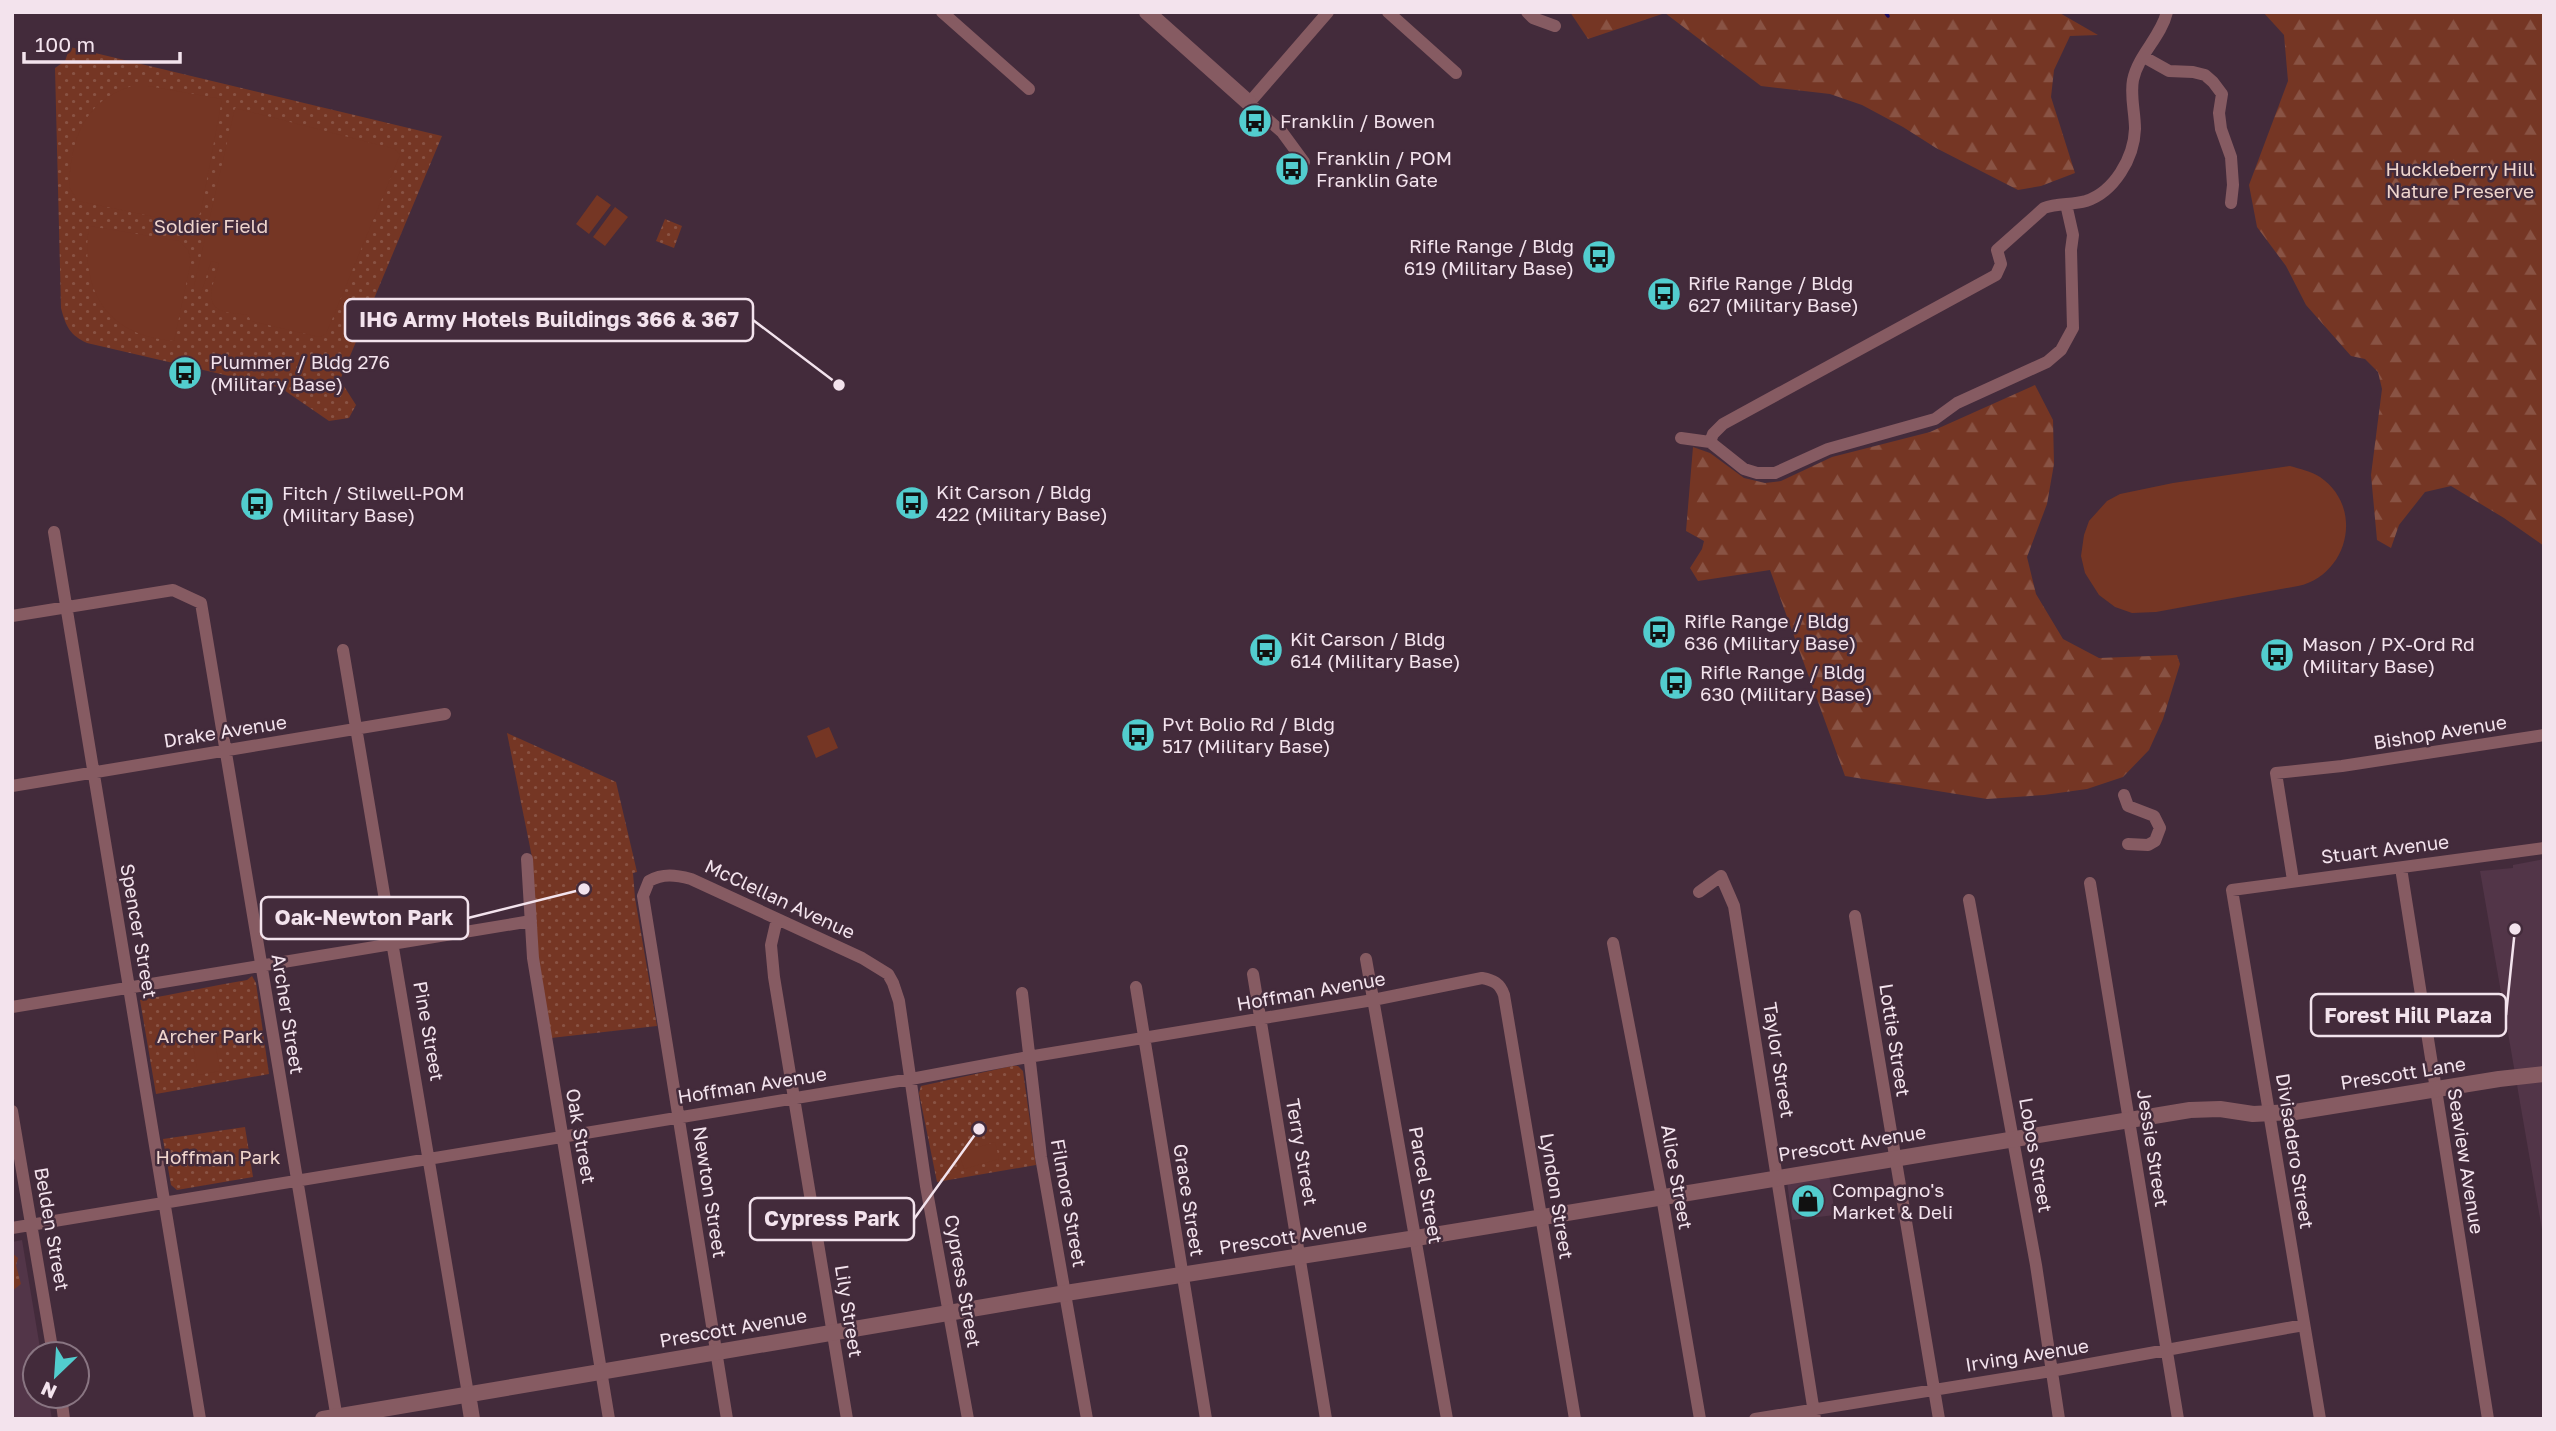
<svg xmlns="http://www.w3.org/2000/svg" width="2556" height="1431" font-family="'Golos Text',sans-serif">
<style>
.built{fill:#523548}
.green{fill:url(#green-dots)}
.forest{fill:url(#forest-firs)}
.pitch{fill:#753624}
.lines{fill:none;stroke-linecap:round;stroke-linejoin:round}
.stream{stroke:#1c0859;stroke-width:3.5}
.minor{stroke:#865b62;stroke-width:12}
.tertiary{stroke:#865b62;stroke-width:16}
.labels{text-anchor:middle;stroke-width:5;stroke-linejoin:round;paint-order:stroke}
.poi-label{font-size:19px;fill:#f3e3ed;stroke:#432b3b;text-anchor:start}
.park-label{font-size:19px;fill:#efd5cd;stroke:#432b3b}
.street-label{font-size:19px;fill:#f3e3ed;stroke:#432b3b}
.leader{fill:none;stroke:#f3e3ed;stroke-width:2.5}
.callout-dot{fill:#f3e3ed;stroke:#432b3b;stroke-width:2.5}
.callout{fill:#432b3b;stroke:#f3e3ed;stroke-width:2.5}
.callout-label{font-size:21px;text-anchor:middle;font-weight:bold;fill:#f3e3ed}
</style>
<defs>
<pattern id="green-dots" width="8" height="8" patternUnits="userSpaceOnUse" patternTransform="scale(1.75)"><rect width="8" height="8" fill="#753624"/><path d="M2 2h.1M6 6h.1" fill="none" stroke="#895344" stroke-width="1.8" stroke-linecap="round"/></pattern>
<pattern id="forest-firs" width="22" height="20" patternUnits="userSpaceOnUse" patternTransform="scale(1.75)"><rect width="22" height="20" fill="#753624"/><path d="M5 1l3.5 6h-7zM16 11l3.5 6h-7z" fill="#895344"/></pattern>
</defs>
<rect width="100%" height="100%" fill="#432b3b"/>
<path class="built" d="M2544 859V1241L2480 871 2513 868V865Z
M1829 1174 1835 1215 1792 1220 1787 1181Z
M22 1240 41 1354H35V1396H48L52 1419H12V1242Z"/>
<path class="green" d="M70 47 442 136 340 380 356 405 349 418 329 421 281 388 87 343C70 335 66 327 61 308L55 68 65 61Z
M665 219 682 226 674 248 656 241Z
M507 733 616 782 637 872 633 873 635 898 657 1026 551 1038 538 959 532 857Z
M252 976 256 983 269 1074 156 1094 140 1000C176 994 211 986 247 980Z
M1012 1066H1018L1023 1071 1036 1165 937 1182 919 1093 921 1086Z
M245 1127 253 1177 177 1190 171 1185 163 1139Z
M12 1253 18 1258 16 1265 21 1284 12 1291Z"/>
<path class="forest" d="M1570 12H2058L2098 35 2070 36 2054 70 2051 97 2075 173 2041 186 2018 190 1936 148 1903 127 1862 105 1830 94 1761 86 1665 13 1588 39Z
M2263 12H2544V546L2504 518 2451 486 2425 492 2399 525 2391 548 2377 540 2371 475 2382 389 2378 372 2365 359 2351 356 2306 305 2286 266 2257 227 2249 185 2288 81 2284 35Z
M2035 385 2053 420 2054 464 2047 504 2027 557 2036 594 2063 639 2099 658 2177 655 2180 664 2163 719 2149 750 2123 777 2087 789 2044 795 1987 799 1845 776 1770 570 1698 581 1690 568 1702 549 1704 541 1686 531 1693 447 1710 453 1744 478 1765 483 1781 481 1832 457 1930 432Z"/>
<path class="pitch" d="M132 86H148L222 99 201 211C198 219 193 223 184 223L78 201 69 187C71 140 83 101 132 86Z
M235 108 395 149 400 155 326 334 319 337 251 321 248 315C240 313 227 314 220 310 202 301 217 277 219 263L211 261 201 294 198 296 195 295 194 286Z
M597 195 611 205 589 234 576 224Z
M615 207 628 217 605 246 593 237Z
M89 226 179 241 188 250 191 261 174 341C106 336 80 290 89 226Z
M2290 466C2300 469 2311 471 2320 477 2365 508 2348 575 2298 586L2156 612 2132 613 2115 607 2099 595 2085 573 2081 556 2084 535 2089 521 2107 501 2120 494 2173 483Z
M829 727 838 748 816 758 807 736Z
M213 1030 220 1071 198 1075 191 1034Z
M995 1142 999 1159 964 1169 959 1153Z"/>
<g class="lines">
<path class="stream" d="M1885 12 1888 16"/>
<path class="minor" d="M942 12 1029 89
M1388 12 1456 73
M1527 12 1533 18 1555 26
M2144 57 2169 71 2193 72 2205 75 2213 82 2222 94 2219 113 2221 129 2231 157 2233 185 2231 203
M1304 162 1282 132 1249 103 1328 12
M1681 438 1710 442 1744 469 1757 473H1775L1828 449 1935 419 1957 403 2047 362 2061 350 2073 328 2071 250 2073 235 2066 204
M1710 442 1713 434 1723 424 1996 275 2001 264 1997 250 2044 208C2057 203 2072 205 2086 201 2114 192 2134 158 2135 129 2135 112 2130 96 2133 80 2138 55 2161 37 2167 12
M54 532 200 1419
M12 616 173 590 201 603 337 1419
M343 650 468 1394
M12 786 445 714
M2124 795 2128 806 2154 816 2160 828 2155 841 2148 845 2128 844
M527 859 533 958 609 1419
M2401 868 2488 1419
M2293 880 2276 773 2342 766 2544 735
M2090 883 2178 1419
M1699 892 1721 876 1734 906 1815 1419
M1969 900 2036 1265 2059 1419
M1855 916 1939 1419
M777 919 771 945 774 977 847 1419
M1613 943 1662 1197 1700 1419
M1366 959 1447 1419
M1253 974 1326 1419
M1136 987 1206 1419
M1022 993 1041 1157 1087 1419
M12 1007 531 921
M12 1111 53 1354
M12 1228 911 1079 1028 1057 1373 1000 1482 978C1493 980 1500 983 1504 995L1575 1419
M61 1396 64 1419
M727 1419 643 896 649 881C663 873 676 875 691 879L862 958 888 974 893 983 899 1001 926 1186 968 1419
M1755 1419 2051 1371 2304 1325
M2320 1419 2232 890 2544 848"/>
<path class="tertiary" d="M1147 12 1249 103
M468 1394 472 1419
M323 1419 1066 1293 1416 1238 2190 1110 2220 1109 2253 1114 2295 1112 2499 1079 2544 1074"/>
</g>
<defs>
<g id="bus-disc" transform="scale(1.75)"><circle r="9.5" fill="#52cdce" stroke="#432b3b"/><path d="M-5-6H5V4H4V6H2V4H-2V6H-4V4H-5ZM-3.5-4V0h7V-4ZM-3.5 1.2v1.5H-2V1.2ZM2 1.2v1.5H3.5V1.2Z" fill="#111"/></g>
<g id="shop-disc" transform="scale(1.75)"><circle r="9.5" fill="#52cdce" stroke="#432b3b"/><path d="M-5-2.5h2.3a2.7 3.5 0 0 1 5.4 0H5L5.5 6h-11ZM-1.5-2.5h3a1.5 2.3 0 0 0-3 0Z" fill="#111"/></g>
</defs>
<g fill-rule="evenodd">
<use href="#bus-disc" x="1255" y="121"/>
<use href="#bus-disc" x="1292" y="169"/>
<use href="#bus-disc" x="1599" y="257"/>
<use href="#bus-disc" x="1664" y="294"/>
<use href="#bus-disc" x="185" y="373"/>
<use href="#bus-disc" x="912" y="503"/>
<use href="#bus-disc" x="257" y="504"/>
<use href="#bus-disc" x="1659" y="632"/>
<use href="#bus-disc" x="1266" y="650"/>
<use href="#bus-disc" x="2277" y="655"/>
<use href="#bus-disc" x="1676" y="683"/>
<use href="#bus-disc" x="1138" y="735"/>
<use href="#shop-disc" x="1808" y="1201"/>
</g>
<g class="labels">
<g class="poi-label">
<text x="1280" y="128">Franklin / Bowen</text>
<text x="1316" y="165">Franklin / POM<tspan x="1316" dy="22">Franklin Gate</tspan></text>
<text x="1574" y="253" text-anchor="end">Rifle Range / Bldg<tspan x="1574" dy="22">619 (Military Base)</tspan></text>
<text x="1688" y="290">Rifle Range / Bldg<tspan x="1688" dy="22">627 (Military Base)</tspan></text>
<text x="210" y="369">Plummer / Bldg 276<tspan x="210" dy="22">(Military Base)</tspan></text>
<text x="936" y="499">Kit Carson / Bldg<tspan x="936" dy="22">422 (Military Base)</tspan></text>
<text x="282" y="500">Fitch / Stilwell-POM<tspan x="282" dy="22">(Military Base)</tspan></text>
<text x="1684" y="628">Rifle Range / Bldg<tspan x="1684" dy="22">636 (Military Base)</tspan></text>
<text x="1290" y="646">Kit Carson / Bldg<tspan x="1290" dy="22">614 (Military Base)</tspan></text>
<text x="2302" y="651">Mason / PX-Ord Rd<tspan x="2302" dy="22">(Military Base)</tspan></text>
<text x="1700" y="679">Rifle Range / Bldg<tspan x="1700" dy="22">630 (Military Base)</tspan></text>
<text x="1162" y="731">Pvt Bolio Rd / Bldg<tspan x="1162" dy="22">517 (Military Base)</tspan></text>
<text x="1832" y="1197">Compagno's<tspan x="1832" dy="22">Market &amp; Deli</tspan></text>
</g>
<g class="park-label">
<text x="2460" y="176">Huckleberry Hill<tspan x="2460" dy="22">Nature Preserve</tspan></text>
<text x="211" y="233">Soldier Field</text>
<text x="210" y="1043">Archer Park</text>
<text x="218" y="1164">Hoffman Park</text>
</g>
<g class="street-label">
<text transform="translate(225 731) rotate(-9)" y="7">Drake Avenue</text>
<text transform="translate(2440 732) rotate(-9)" y="7">Bishop Avenue</text>
<text transform="translate(2385 849) rotate(-7)" y="7">Stuart Avenue</text>
<text transform="translate(780 899) rotate(25)" y="7">McClellan Avenue</text>
<text transform="translate(139 931) rotate(80)" y="7">Spencer Street</text>
<text transform="translate(1311 991) rotate(-10)" y="7">Hoffman Avenue</text>
<text transform="translate(288 1014) rotate(81)" y="7">Archer Street</text>
<text transform="translate(429 1031) rotate(80)" y="7">Pine Street</text>
<text transform="translate(1895 1040) rotate(81)" y="7">Lottie Street</text>
<text transform="translate(1779 1060) rotate(81)" y="7">Taylor Street</text>
<text transform="translate(2403 1073) rotate(-9)" y="7">Prescott Lane</text>
<text transform="translate(752 1085) rotate(-9)" y="7">Hoffman Avenue</text>
<text transform="translate(581 1136) rotate(80)" y="7">Oak Street</text>
<text transform="translate(1852 1143) rotate(-9)" y="7">Prescott Avenue</text>
<text transform="translate(2153 1148) rotate(81)" y="7">Jessie Street</text>
<text transform="translate(2295 1151) rotate(81)" y="7">Divisadero Street</text>
<text transform="translate(1302 1152) rotate(80)" y="7">Terry Street</text>
<text transform="translate(2036 1155) rotate(80)" y="7">Lobos Street</text>
<text transform="translate(2466 1161) rotate(81)" y="7">Seaview Avenue</text>
<text transform="translate(1677 1177) rotate(80)" y="7">Alice Street</text>
<text transform="translate(1426 1185) rotate(80)" y="7">Parcel Street</text>
<text transform="translate(710 1192) rotate(81)" y="7">Newton Street</text>
<text transform="translate(1557 1196) rotate(81)" y="7">Lyndon Street</text>
<text transform="translate(1189 1200) rotate(81)" y="7">Grace Street</text>
<text transform="translate(1069 1203) rotate(80)" y="7">Filmore Street</text>
<text transform="translate(52 1229) rotate(80)" y="7">Belden Street</text>
<text transform="translate(1293 1236) rotate(-9)" y="7">Prescott Avenue</text>
<text transform="translate(963 1281) rotate(80)" y="7">Cypress Street</text>
<text transform="translate(849 1311) rotate(81)" y="7">Lily Street</text>
<text transform="translate(733 1328) rotate(-10)" y="7">Prescott Avenue</text>
<text transform="translate(2027 1355) rotate(-9)" y="7">Irving Avenue</text>
</g>
</g>
<path class="leader" d="M839 385L753 320M584 889L468 918M2515 929L2506 1015M979 1129L914 1219"/>
<g class="callout-dot">
<circle cx="839" cy="385" r="7"/>
<circle cx="584" cy="889" r="7"/>
<circle cx="2515" cy="929" r="7"/>
<circle cx="979" cy="1129" r="7"/>
</g>
<g class="callout">
<rect x="345" y="299" width="408" height="42" rx="7"/>
<rect x="261" y="897" width="207" height="42" rx="7"/>
<rect x="2311" y="994" width="195" height="42" rx="7"/>
<rect x="750" y="1198" width="164" height="42" rx="7"/>
</g>
<g class="callout-label">
<text x="549" y="327">IHG Army Hotels Buildings 366 &amp; 367</text>
<text x="364" y="925">Oak-Newton Park</text>
<text x="2408" y="1023">Forest Hill Plaza</text>
<text x="832" y="1226">Cypress Park</text>
</g>
<rect width="2556" height="1431" fill="none" stroke="#f3e3ed" stroke-width="28"/>
<g transform="translate(56 1375) rotate(205)"><circle r="33" fill="#432b3b" stroke="#897582" stroke-width="2"/>
<path d="M0-5L12 26L0 18L-12 26Z" fill="#52cdce"/>
<text y="-10" font-size="19" font-weight="bold" text-anchor="middle" fill="#f3e3ed">N</text>
</g>
<path d="M24 52v10h156v-10" fill="none" stroke="#f3e3ed" stroke-width="3.5"/>
<text x="35" y="52" font-size="21" fill="#f3e3ed" stroke="#432b3b" stroke-width="5" paint-order="stroke">100 m</text>
</svg>
